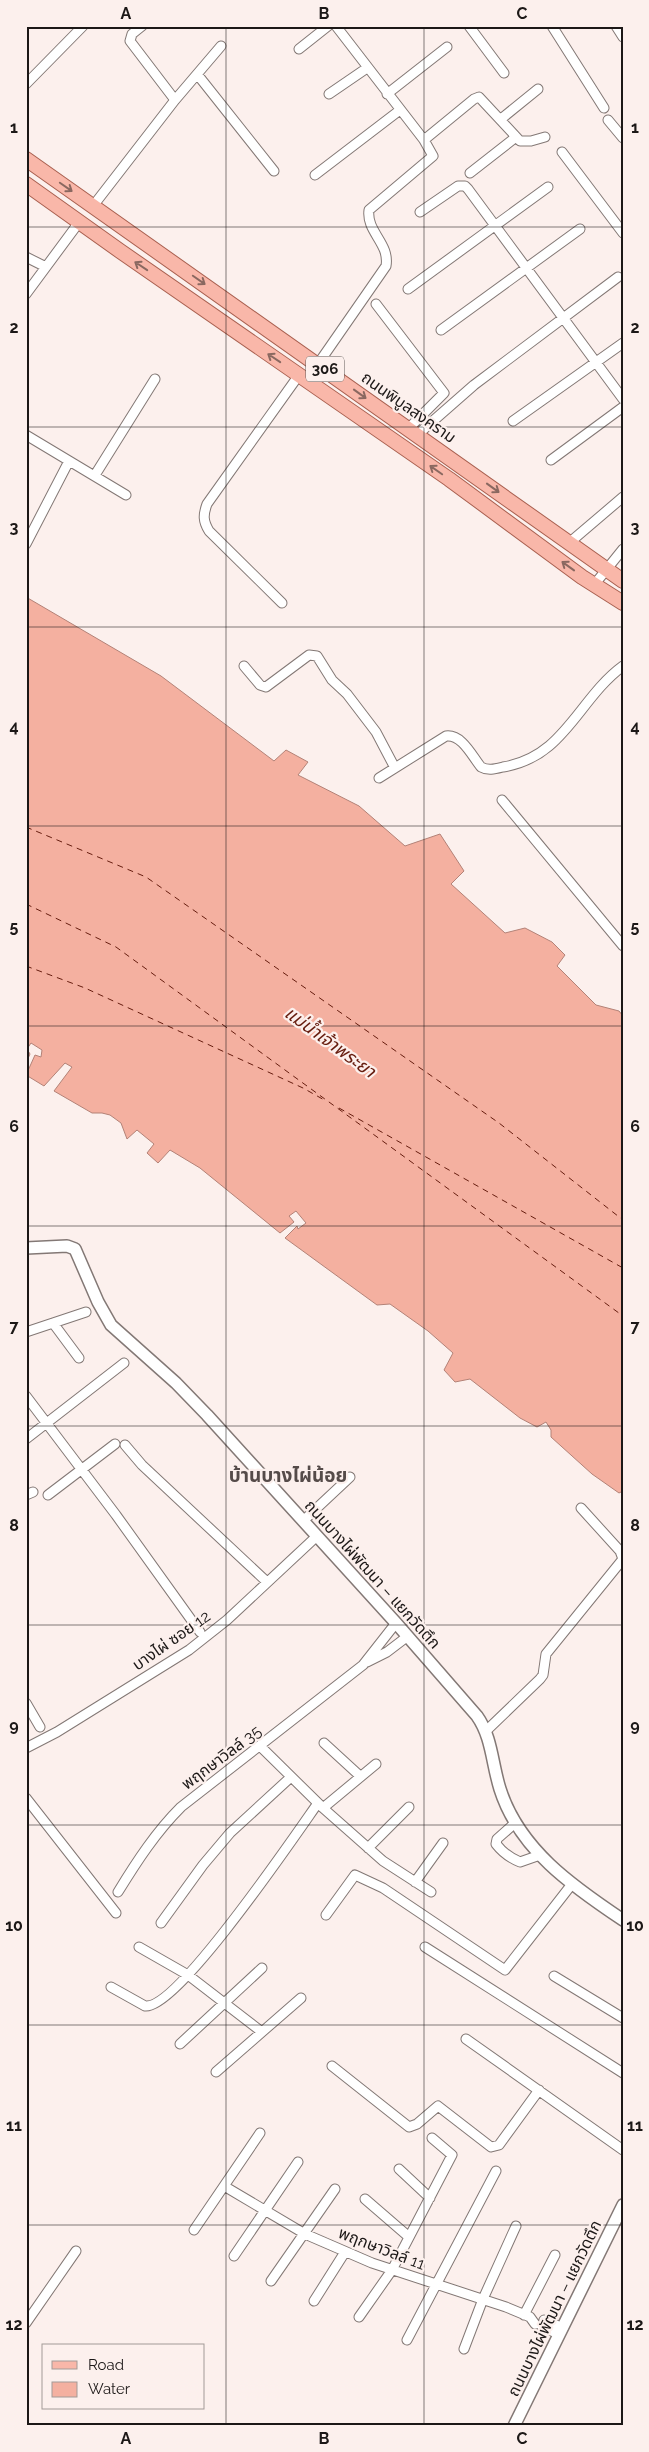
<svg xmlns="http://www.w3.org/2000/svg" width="649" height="2452" font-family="Raleway,'Noto Sans Thai',sans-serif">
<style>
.water{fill:#f4b0a0;stroke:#b38277}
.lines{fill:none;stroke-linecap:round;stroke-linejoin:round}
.ferry{stroke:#671d0f;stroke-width:1;stroke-dasharray:6 5;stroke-linecap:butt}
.minor-casing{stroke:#837875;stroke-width:11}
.tertiary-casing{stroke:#837875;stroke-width:14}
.primary-casing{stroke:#a96050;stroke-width:16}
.minor{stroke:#fff;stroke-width:9}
.tertiary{stroke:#fff;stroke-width:11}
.primary{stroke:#f9b7a9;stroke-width:14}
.oneway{stroke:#8a6860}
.grid{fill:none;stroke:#1c1817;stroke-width:1;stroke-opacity:0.55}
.labels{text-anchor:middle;stroke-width:4.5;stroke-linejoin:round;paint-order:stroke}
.shield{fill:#fcf0ed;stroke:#5f5957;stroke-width:1}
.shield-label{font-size:15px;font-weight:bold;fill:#1c1817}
.street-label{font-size:16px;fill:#1c1817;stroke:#fcf0ed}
.water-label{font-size:18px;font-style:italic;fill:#671d0f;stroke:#fcf0ed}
.quarter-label{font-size:19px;font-weight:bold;fill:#554b49;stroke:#fcf0ed}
.neatline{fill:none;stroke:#1c1817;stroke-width:2}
.grid-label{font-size:16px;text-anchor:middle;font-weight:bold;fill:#1c1817}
</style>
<rect width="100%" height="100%" fill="#fcf0ed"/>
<path class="water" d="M26 597 161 676 274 761 286 750 308 762 298 775 359 806 405 846 440 834 464 871 451 884 505 933 525 928 552 942 565 955 557 966 596 1005 619 1011 623 1016V1491L619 1493 592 1474 551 1437V1430L546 1422 537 1427 520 1418 470 1379 455 1382 444 1370 453 1353 428 1331 390 1304 377 1305 285 1238 297 1226 298 1229 306 1223 296 1211 289 1216 294 1222 280 1233 200 1168 170 1150 158 1163 147 1153 154 1144 137 1130 127 1139 121 1123 110 1115 102 1113H92L54 1091 72 1067 65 1063 44 1086 26 1075 35 1055 41 1057 42 1050 31 1043 27 1049 30 1054 26 1063Z"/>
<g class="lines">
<path class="ferry" d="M26 827 146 877 499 1123 623 1220
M26 904 116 947 623 1316
M26 966 85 988 303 1088 326 1101
M339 1108 623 1268"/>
<g class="minor-casing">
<path id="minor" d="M142 26 132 34 130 41 175 100
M469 26 504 73
M552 26 604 108
M616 26 623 37
M299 49 328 26
M197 74 274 171
M26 84 83 26
M329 94 367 68
M387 94 447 47
M501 119 538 89
M608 120 623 138
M424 140 474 99 479 97 520 141H531L545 137
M562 152 623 233
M470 173 516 137
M315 175 400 110
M93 206 175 100 221 46
M420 212 458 186H465L468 189 623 399
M26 257 46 267
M408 289 548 187
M26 294 80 221
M376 304 444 393 408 429
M441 330 580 229
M318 364 386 266C390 243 366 232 369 210L433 156 424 140 336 26
M513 421 623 343
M26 435 126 495
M417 435 474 385 618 277
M551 460 623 407
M95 475 155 379
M569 543 623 497
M26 544 69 461
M594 585 623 549
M282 603 209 531C203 521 203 515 207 504L299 375
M244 666 260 685 266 687 309 655 317 656 332 680 347 694 376 732 395 768
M379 778 446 736C462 734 472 756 481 767 488 771 495 769 503 767 565 757 578 699 623 666
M502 800 623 946
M53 1323 79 1358
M26 1332 86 1312
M26 1396 116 1515 200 1632
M26 1439 124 1363
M125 1445 142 1465 267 1582
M26 1495 33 1492
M48 1495 115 1444
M303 1521 350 1477
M367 1662 387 1652 408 1636
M26 1703 40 1727
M486 1731 540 1679 543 1675 546 1654 623 1559 620 1551 581 1508
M324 1743 360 1776
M260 1746 323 1808 383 1861 431 1892
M26 1748 57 1732 189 1650 227 1620 317 1536
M26 1798 116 1913
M323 1808 376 1764
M514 1824 497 1839 496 1844C503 1853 510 1858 520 1862L540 1855
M368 1848 409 1807
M415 1882 443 1843
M118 1892C137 1861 156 1832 181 1807L363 1665 396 1623
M326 1915 355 1875 383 1888 505 1970 572 1884
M161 1923 203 1865 230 1833 291 1777
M139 1947 188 1975 262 2032
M425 1947 623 2073
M554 1976 623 2018
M111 1987 145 2006C177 2010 296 1834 318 1803
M466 2039 623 2150
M180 2044 262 1968
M332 2066 409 2127 417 2124 438 2106 491 2147 499 2145 539 2090
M216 2072 301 1998
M399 2169 430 2198
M224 2186 305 2234 372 2263 506 2307 530 2317 535 2324
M365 2199 409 2237
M194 2230 260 2133
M234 2256 298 2162
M271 2281 335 2189
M314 2301 345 2252
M524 2315 555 2255
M359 2317 392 2270 452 2155 432 2138
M544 2320 563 2328
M26 2323 76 2251
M542 2327 559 2334
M407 2340 496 2171
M464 2349 483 2299 516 2226"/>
</g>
<g class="tertiary-casing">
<path id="tertiary" d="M26 1248 67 1246 75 1249 98 1302 111 1325 176 1383 207 1415 396 1623 477 1716C492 1737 492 1764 500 1789 519 1849 572 1886 623 1920
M514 2426 623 2205"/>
</g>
<g class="primary-casing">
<path id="primary" d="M26 159 623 581
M26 184 120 251 449 479 582 577 623 603"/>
</g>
<use href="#minor" class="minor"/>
<use href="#tertiary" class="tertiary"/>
<use href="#primary" class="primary"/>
</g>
<defs><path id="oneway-shaft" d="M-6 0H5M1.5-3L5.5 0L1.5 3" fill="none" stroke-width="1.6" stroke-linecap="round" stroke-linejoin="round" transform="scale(1.25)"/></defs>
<g class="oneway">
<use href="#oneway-shaft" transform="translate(66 187) rotate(35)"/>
<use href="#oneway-shaft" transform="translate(141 266) rotate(-146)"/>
<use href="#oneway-shaft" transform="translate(199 280) rotate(35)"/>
<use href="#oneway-shaft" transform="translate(274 358) rotate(-146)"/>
<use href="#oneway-shaft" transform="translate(360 394) rotate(36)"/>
<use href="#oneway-shaft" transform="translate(436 470) rotate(-145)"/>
<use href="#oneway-shaft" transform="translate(493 488) rotate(36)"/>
<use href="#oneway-shaft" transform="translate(568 566) rotate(-144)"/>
</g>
<path class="grid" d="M226 26V2426M424 26V2426M26 227H623M26 427H623M26 627H623M26 826H623M26 1026H623M26 1226H623M26 1426H623M26 1625H623M26 1825H623M26 2025H623M26 2225H623"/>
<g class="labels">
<rect class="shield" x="306" y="356.5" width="38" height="25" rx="4"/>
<g class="shield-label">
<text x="325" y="374">306</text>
</g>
<g class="street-label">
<text transform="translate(409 407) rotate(35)" y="6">ถนนพิบูลสงคราม</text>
<text transform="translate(373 1574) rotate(48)" y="6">ถนนบางไผ่พัฒนา – แยกวัดตึก</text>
<text transform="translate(171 1640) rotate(-35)" y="6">บางไผ่ ซอย 12</text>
<text transform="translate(221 1757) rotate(-37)" y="6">พฤกษาวิลล์ 35</text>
<text transform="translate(382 2248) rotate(21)" y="6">พฤกษาวิลล์ 11</text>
<text transform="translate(554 2308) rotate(-64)" y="6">ถนนบางไผ่พัฒนา – แยกวัดตึก</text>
</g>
<g class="water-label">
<text transform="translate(330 1042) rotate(36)" y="6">แม่น้ำเจ้าพระยา</text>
</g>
<g class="quarter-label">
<text x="288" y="1482">บ้านบางไผ่น้อย</text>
</g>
</g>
<rect width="649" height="2452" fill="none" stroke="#fcf0ed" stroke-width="55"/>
<rect x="42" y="2344" width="162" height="65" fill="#fcf0ed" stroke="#a29a97"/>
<rect x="52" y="2361" width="25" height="8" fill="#f9b7a9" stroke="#a29a97"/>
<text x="88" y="2370" font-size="15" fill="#1c1817">Road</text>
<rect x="52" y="2382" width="25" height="15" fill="#f4b0a0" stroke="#a29a97"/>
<text x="88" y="2394" font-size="15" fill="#1c1817">Water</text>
<rect x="28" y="28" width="594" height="2396" class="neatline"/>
<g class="grid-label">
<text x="126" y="19">A</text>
<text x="324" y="19">B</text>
<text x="522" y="19">C</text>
<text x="14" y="133">1</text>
<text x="635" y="133">1</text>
<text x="14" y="333">2</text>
<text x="635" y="333">2</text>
<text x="14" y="533">3</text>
<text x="635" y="533">3</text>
<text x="14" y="732">4</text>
<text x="635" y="732">4</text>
<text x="14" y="932">5</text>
<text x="635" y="932">5</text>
<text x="14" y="1132">6</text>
<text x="635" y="1132">6</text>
<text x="14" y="1332">7</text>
<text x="635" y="1332">7</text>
<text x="14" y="1531">8</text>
<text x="635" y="1531">8</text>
<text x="14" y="1731">9</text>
<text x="635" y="1731">9</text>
<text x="14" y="1931">10</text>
<text x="635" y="1931">10</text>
<text x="14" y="2131">11</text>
<text x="635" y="2131">11</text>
<text x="14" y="2330">12</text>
<text x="635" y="2330">12</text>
<text x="126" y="2444">A</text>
<text x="324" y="2444">B</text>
<text x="522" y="2444">C</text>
</g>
</svg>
